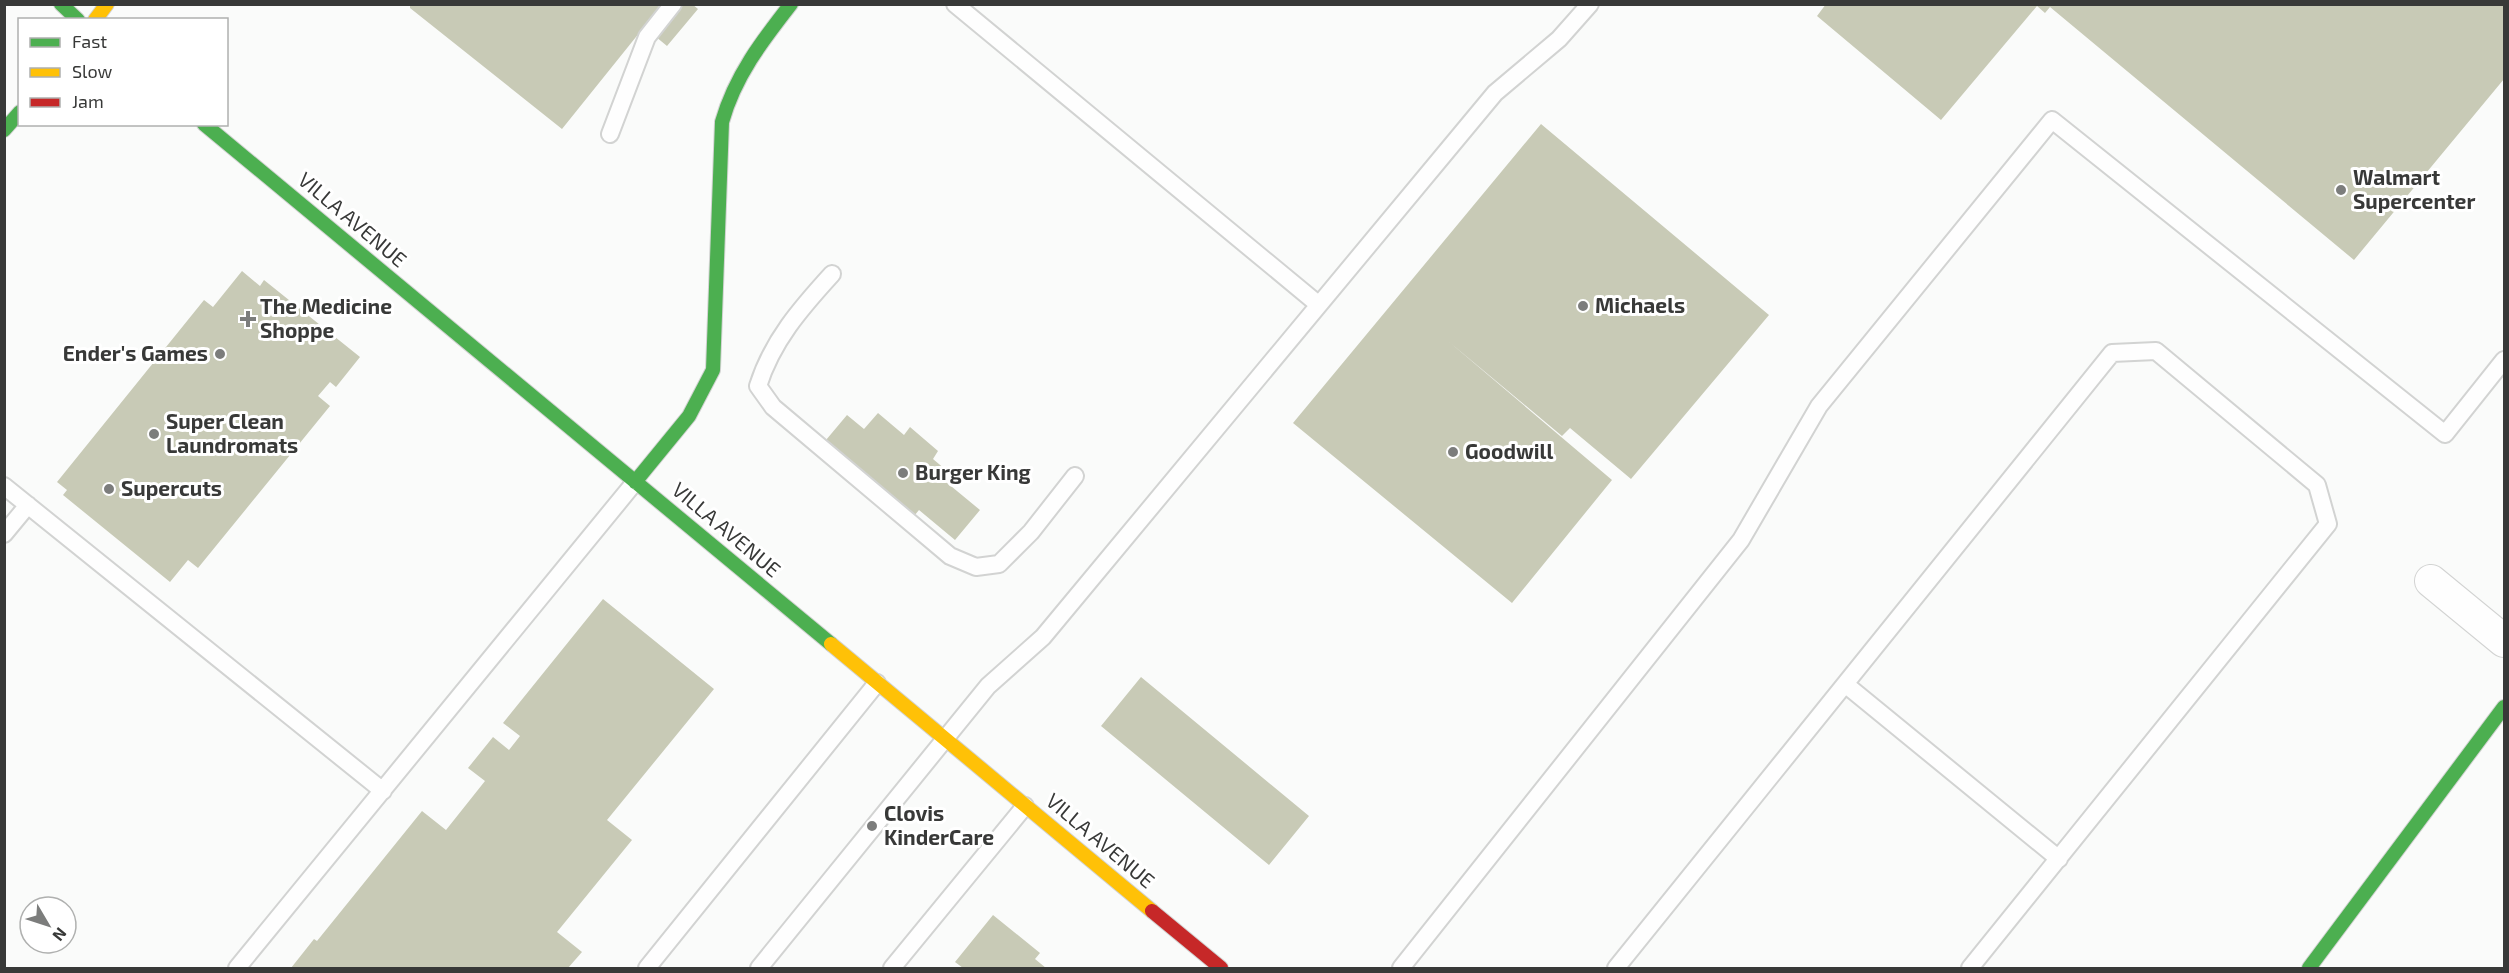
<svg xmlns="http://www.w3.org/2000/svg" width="2509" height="973" font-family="'Exo 2',sans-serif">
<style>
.building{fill:#c8cab6}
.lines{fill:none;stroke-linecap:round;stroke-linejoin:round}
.lane-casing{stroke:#d2d3d2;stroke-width:20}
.street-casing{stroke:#d2d3d2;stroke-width:34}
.fast-casing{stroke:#d2d3d2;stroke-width:16}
.slow-casing{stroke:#d2d3d2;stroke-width:16}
.jam-casing{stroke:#d2d3d2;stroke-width:16}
.lane{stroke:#fefefe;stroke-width:16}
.street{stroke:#fefefe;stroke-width:32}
.fast{stroke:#4caf50;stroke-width:14}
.slow{stroke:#ffc107;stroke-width:14}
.jam{stroke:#c62828;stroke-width:14}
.poi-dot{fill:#7c7d7c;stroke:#fff;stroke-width:2}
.labels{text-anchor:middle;stroke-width:6;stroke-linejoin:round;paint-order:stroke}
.poi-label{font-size:21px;font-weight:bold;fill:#383938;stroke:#fff;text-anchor:start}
.street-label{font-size:21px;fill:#383938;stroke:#fff}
</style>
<rect width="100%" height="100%" fill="#fafbfa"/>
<path class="building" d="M410 4H692L698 9 667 46 644 27 562 129 410 8Z
M1826 4H2504V79L2354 260 2050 7 2045 13 2037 6 1941 120 1817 16Z
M1541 124 1769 315 1631 479 1570 428 1562 436 1448 341 1612 480 1512 603 1293 423Z
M242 271 260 286 264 280 360 357 336 387 330 382 318 396 330 406 198 568 188 560 170 582 63 495 67 490 57 482 204 300 213 307Z
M878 413 904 435 910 427 938 451 933 459 946 470 940 477 980 510 955 540 919 510 914 516 826 440 847 415 864 429Z
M603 599 714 689 607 820 632 840 557 932 582 952 568 968H291L314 939 317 941 422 811 446 830 485 781 468 768 493 737 509 750 520 736 503 723Z
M1141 677 1309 816 1269 865 1101 726Z
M993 915 1040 953 1035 959 1046 968H963L955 962Z"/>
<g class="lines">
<g class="lane-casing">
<path id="lane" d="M955 4 1319 305
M610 134 647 37 673 4
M832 274C801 308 772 341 758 386L773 407 950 556 976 567 999 564 1031 532 1075 476
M4 486 383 791
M4 534 28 505
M1845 684 2059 859
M237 968 635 482
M647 968 877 683
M759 968 988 686 1043 637 1495 93 1559 39 1590 4
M892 968 1025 806
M1401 968 1741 540 1819 406 2052 120 2445 434 2504 360
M1616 968 2112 353 2156 351 2317 485 2328 524 1970 968"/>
</g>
<g class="street-casing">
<path id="street" d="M2431 581 2504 641"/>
</g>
<g class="fast-casing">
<path id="fast" d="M61 4 78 20
M204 124 831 644
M4 130 20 112
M635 482 689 416 713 370 722 122C735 76 762 41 791 4
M2309 968 2504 707"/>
</g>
<g class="slow-casing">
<path id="slow" d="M95 20 107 4
M831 644 1152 911"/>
</g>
<g class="jam-casing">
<path id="jam" d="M1152 911 1221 968"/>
</g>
<use href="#lane" class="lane"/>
<use href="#street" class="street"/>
<use href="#fast" class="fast"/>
<use href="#slow" class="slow"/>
<use href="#jam" class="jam"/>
</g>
<g class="poi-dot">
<circle cx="2341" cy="190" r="6"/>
<circle cx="1583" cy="306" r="6"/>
<path d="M245 310h6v6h6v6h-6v6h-6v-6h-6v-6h6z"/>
<circle cx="220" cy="354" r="6"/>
<circle cx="154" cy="434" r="6"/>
<circle cx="1453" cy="452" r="6"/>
<circle cx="903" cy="473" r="6"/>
<circle cx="109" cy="489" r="6"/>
<circle cx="872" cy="826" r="6"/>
</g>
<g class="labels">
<g class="poi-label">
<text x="2353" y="185">Walmart<tspan x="2353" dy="24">Supercenter</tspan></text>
<text x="1595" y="313">Michaels</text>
<text x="260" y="314">The Medicine<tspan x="260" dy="24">Shoppe</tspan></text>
<text x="208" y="361" text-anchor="end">Ender's Games</text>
<text x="166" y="429">Super Clean<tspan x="166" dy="24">Laundromats</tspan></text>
<text x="1465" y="459">Goodwill</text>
<text x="915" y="480">Burger King</text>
<text x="121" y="496">Supercuts</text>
<text x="884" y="821">Clovis<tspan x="884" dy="24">KinderCare</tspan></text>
</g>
<g class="street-label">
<text transform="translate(352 220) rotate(40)" y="7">VILLA AVENUE</text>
<text transform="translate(726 530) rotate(40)" y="7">VILLA AVENUE</text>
<text transform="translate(1100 841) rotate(40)" y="7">VILLA AVENUE</text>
</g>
</g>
<rect width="2509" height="973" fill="none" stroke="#383938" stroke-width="12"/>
<rect x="18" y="18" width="210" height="108" fill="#ffffff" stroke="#afb0af" stroke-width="1.5"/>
<rect x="30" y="38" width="30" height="9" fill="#4caf50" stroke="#afb0af" stroke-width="1.5"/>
<text x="72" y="48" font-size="18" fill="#383938">Fast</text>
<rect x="30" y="68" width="30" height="9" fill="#ffc107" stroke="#afb0af" stroke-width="1.5"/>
<text x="72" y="78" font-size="18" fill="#383938">Slow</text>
<rect x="30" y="98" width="30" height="9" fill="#c62828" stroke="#afb0af" stroke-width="1.5"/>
<text x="72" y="108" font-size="18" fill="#383938">Jam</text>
<g transform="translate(48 925) rotate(129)"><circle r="28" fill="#ffffff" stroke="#afb0af" stroke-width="1.5"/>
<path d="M0-4.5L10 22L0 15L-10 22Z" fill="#7c7d7c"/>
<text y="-9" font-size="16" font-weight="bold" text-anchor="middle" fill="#383938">N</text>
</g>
</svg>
